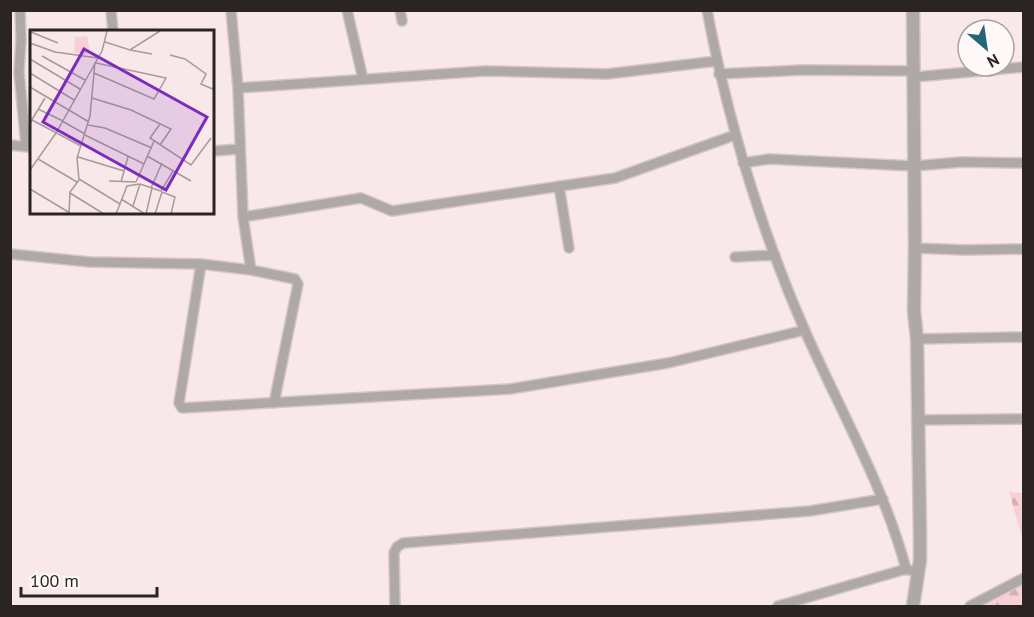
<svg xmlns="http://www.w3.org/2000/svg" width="1034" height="617" font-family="'PT Sans',sans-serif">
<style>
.forest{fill:url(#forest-firs)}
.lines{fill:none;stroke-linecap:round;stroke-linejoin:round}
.minor-casing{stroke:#d4c5c6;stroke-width:12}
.tertiary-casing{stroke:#d4c5c6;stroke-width:15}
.minor{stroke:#afa8a9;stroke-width:9}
.tertiary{stroke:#afa8a9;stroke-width:12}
.inset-road{fill:none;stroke:#a69a9b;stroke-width:1.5}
.view{fill:#7b2cbf;fill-opacity:0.15;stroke:#7b2cbf;stroke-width:3}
.inset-edge{fill:none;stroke:#2a2425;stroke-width:3}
</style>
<defs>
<pattern id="forest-firs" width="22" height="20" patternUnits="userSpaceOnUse" patternTransform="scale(1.5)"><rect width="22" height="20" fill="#f6d0d4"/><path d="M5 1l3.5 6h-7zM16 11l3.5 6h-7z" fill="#d3b2b6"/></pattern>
</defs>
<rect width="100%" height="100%" fill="#f9e8e9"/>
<path class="forest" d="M1009 492 1023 493V540Z
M1023 582V606H977Z"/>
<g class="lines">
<g class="minor-casing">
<path id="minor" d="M20 10 21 40 19 72 26 146
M111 10 113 32
M231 10 238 88 243 217 251 270
M347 10 363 79
M400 10 402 21
M707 10C728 121 760 228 805 331 840 410 884 486 906 569L917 572
M719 74 803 70 914 71
M915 77 1024 67
M238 88 485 71 607 74 717 61
M10 145 29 147
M213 151 240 149
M743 163 769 159 914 166 962 162 1024 163
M559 186 569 248
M243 217 361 198 392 211 615 178 735 135
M915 248 965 250 1024 249
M10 254 90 262 201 264 251 270 295 279 298 284 274 403
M735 257 775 255
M201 264 179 403 182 408 510 389 668 363 805 330
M917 339 1024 337
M918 420 1024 419
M395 606 394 553 397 547 403 543 810 511 883 499
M778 606 906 569
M970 606 1024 578"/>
</g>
<g class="tertiary-casing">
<path id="tertiary" d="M913 606 920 560V533L917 339 914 311 915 248 913 10"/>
</g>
<use href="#minor" class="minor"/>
<use href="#tertiary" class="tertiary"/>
</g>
<g transform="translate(30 30)">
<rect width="184" height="184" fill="#f9e8e9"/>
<path d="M57 6 60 24 44 23 45 7Z" fill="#f6d0d4"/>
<path class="inset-road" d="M1 2 28 13M75 12 100 20 130 1M0 13 25 22 68 28M100 20 122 24M140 25 155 29 176 44 171 54 185 60M12 26 55 50M0 29 50 59M0 43 44 70M64 43 124 69 136 48 66 33M0 57 59 92M62 68 101 80 141 99 130 115M8 79 33 91M2 90 51 116M32 91 55 104M0 93 15 68M130 94 120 108 161 135 181 108M58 95 75 98 122 118M55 105 114 134M117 126 161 151M48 127 94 141M8 129 47 152M0 140 26 103 72 21 77 1M49 149 90 174M79 151 106 152M91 152 98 127M106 152 124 111M121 158 132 133M0 159 40 183M132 162 145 167 141 184M40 163 74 184M91 169 115 184M103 176 110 154M39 184 40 162 49 150 47 128 60 86 65 32M86 184 97 156 110 154 131 161 143 141M116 184 122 158M125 184 132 162"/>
<path class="view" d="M54 19 177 87 136 160 13 92Z"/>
<rect width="184" height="184" class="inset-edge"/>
</g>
<rect width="1034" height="617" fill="none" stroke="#2a2425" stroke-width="24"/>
<g transform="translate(986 48) rotate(151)"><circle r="28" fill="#fff8f8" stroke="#aaa3a4" stroke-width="1.5"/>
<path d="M0-4.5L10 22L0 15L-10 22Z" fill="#246679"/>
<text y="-9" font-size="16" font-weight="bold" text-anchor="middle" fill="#2a2425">N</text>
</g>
<path d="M21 587v9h136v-9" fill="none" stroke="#2a2425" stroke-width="3"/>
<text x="30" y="587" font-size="18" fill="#2a2425" stroke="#fff8f8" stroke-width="4.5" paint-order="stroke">100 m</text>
</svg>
